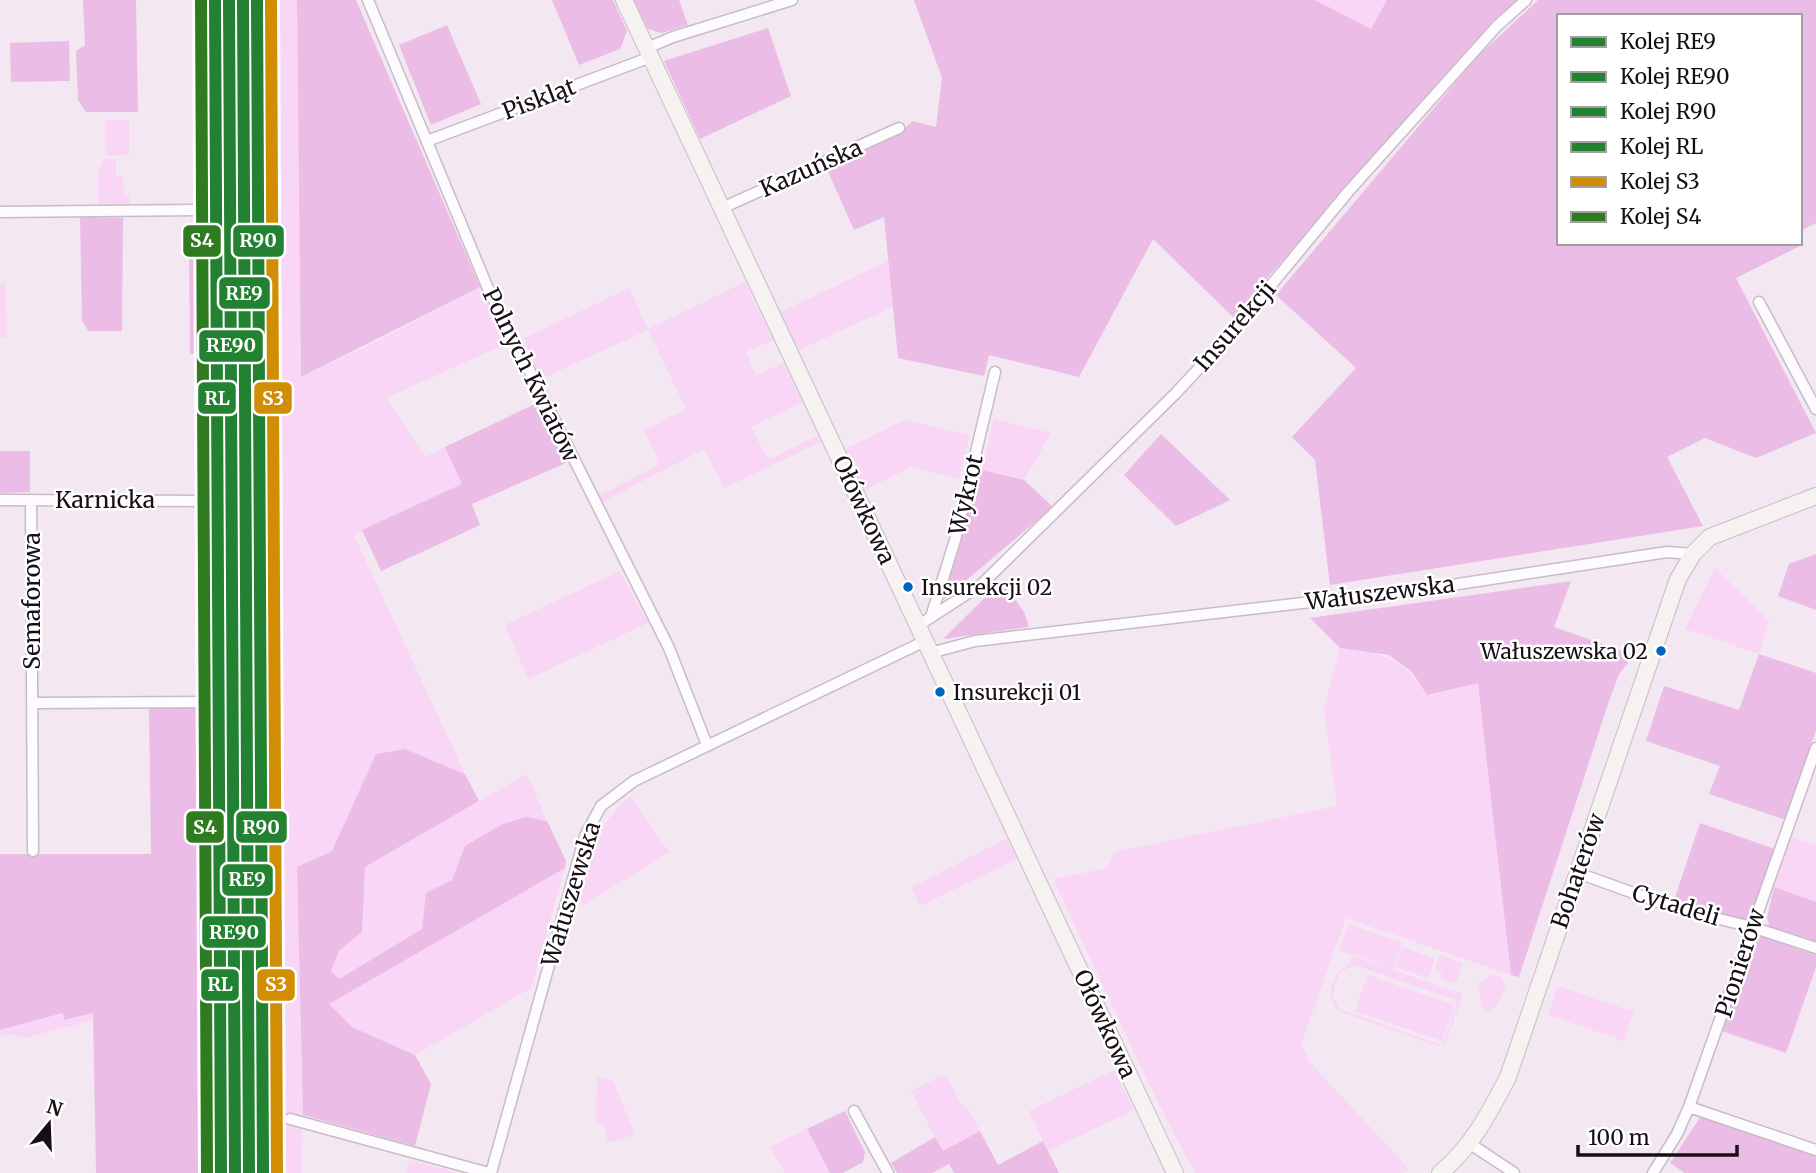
<svg xmlns="http://www.w3.org/2000/svg" width="1816" height="1173" font-family="Merriweather,serif">
<style>
.green{fill:#f9d6f6;fill-rule:evenodd}
.forest{fill:#eabce6}
.lines{fill:none;stroke-linecap:round;stroke-linejoin:round}
.street-casing{stroke:#c6bdc5;stroke-width:13}
.secondary-casing{stroke:#c6bdc5;stroke-width:18}
.street{stroke:#fdfbfd;stroke-width:10}
.secondary{stroke:#f7f2f2;stroke-width:16}
.rail-1-casing{stroke:#fff;stroke-width:18}
.rail-2-casing{stroke:#fff;stroke-width:18}
.rail-3-casing{stroke:#fff;stroke-width:18}
.rail-4-casing{stroke:#fff;stroke-width:18}
.rail-5-casing{stroke:#fff;stroke-width:18}
.rail-6-casing{stroke:#fff;stroke-width:18}
.rail-1{stroke:#238132;stroke-width:12}
.rail-2{stroke:#238132;stroke-width:12}
.rail-3{stroke:#238132;stroke-width:12}
.rail-4{stroke:#238132;stroke-width:12}
.rail-5{stroke:#d18e04;stroke-width:12}
.rail-6{stroke:#2f7b20;stroke-width:12}
.bus-dot{fill:#0065bd;stroke:#fff;stroke-width:2.5}
.labels{text-anchor:middle;stroke-width:5;stroke-linejoin:round;paint-order:stroke}
.bus-label{font-size:21px;fill:#170f16;stroke:#fff;text-anchor:start}
.street-label{font-size:23px;fill:#170f16;stroke:#fff}
.line-badge{stroke:#fff;stroke-width:2.5}
.badge-label{font-size:19px;text-anchor:middle;font-weight:bold;fill:#fff}
</style>
<rect width="100%" height="100%" fill="#f3e7f2"/>
<path class="green" d="M264 0H297L301 377 370 345 480 287 506 344 386 398 425 457 445 447 463 484 354 535 465 774 405 749 377 754 332 851 297 867 303 1115 301 1173H270Z
M1315 0H1387L1371 29Z
M105 120H129V155H106Z
M104 159H116V176L123 177 124 194H130V204H98V171Z
M200 204H236V354H226V334H216V306L201 282 199 245 189 238 191 219 200 212Z
M888 261 893 307 798 350 781 312Z
M745 282 773 340 746 352 756 375 783 363 803 402 751 427 766 456 771 458 817 436 821 442 724 488 704 449 603 502 599 496 655 467 659 461 644 431 686 409 648 330 541 379 523 339 629 288 648 329Z
M0 283H5L7 338 0 337Z
M994 419 1051 433 1024 480 982 470Z
M905 420 970 435 959 479 911 467 865 490 845 449Z
M1715 568 1769 621 1759 654 1685 629Z
M620 571 648 623 528 679 505 625Z
M1340 648C1385 655 1401 655 1427 695L1478 682 1511 975 1346 918 1301 1044 1309 1061 1409 1169 1402 1173H1195C1143 1077 1100 977 1053 879L1108 868 1114 852 1337 806 1324 709Z
M527 774 547 821 526 817 466 846 452 880 426 894 422 929 339 979 331 971 339 951 362 932 365 867Z
M631 796 669 852 584 905 580 898C591 854 594 826 631 796Z
M1791 837 1816 845V902L1774 887Z
M1007 838 1017 859 920 906 911 888Z
M565 868 531 988 415 1055 352 1027 328 1004Z
M1349 924 1402 943 1393 969 1339 950Z
M1402 947 1435 959 1428 978 1395 967Z
M1440 955 1463 963 1455 984 1440 979 1442 973 1434 970Z
M1352 956 1463 994 1445 1044 1438 1046 1338 1011C1325 995 1331 972 1350 965ZM1358 966 1455 1000 1457 1004 1443 1043 1438 1044 1339 1009 1333 995C1335 979 1340 967 1358 966Z
M1368 975 1434 998 1426 1021 1435 998 1455 1005 1442 1041 1355 1011Z
M1491 975 1501 977 1506 986 1494 1010 1487 1012 1481 1007 1479 983Z
M1558 986 1634 1012 1624 1041 1548 1015Z
M93 1012 94 1020 24 1038 10 1034 0 1037V1030L64 1013 65 1020Z
M1114 1070 1134 1110 1048 1151 1029 1111Z
M941 1076 948 1078 962 1106 968 1108 980 1131 942 1151 911 1091Z
M597 1077 613 1081 635 1135 606 1143V1125L596 1124Z
M807 1129 830 1173H785L770 1147Z
M409 1160 459 1173H406Z"/>
<path class="forest" d="M83 0H136L138 112H86L78 100 76 51 85 45Z
M297 0H356L480 287 301 377Z
M552 0H613L627 31 620 49 579 65Z
M634 0H679L688 25 662 33 648 29Z
M914 0H1315L1371 29 1387 0H1520L1474 42 1233 317 1153 239 1079 377 989 355 984 376 898 358 884 217 854 230 826 167 898 134 913 121 936 127 942 78Z
M1538 0H1816V223L1800 231V16H1559V243H1798L1800 246 1736 278 1816 433 1756 458 1705 438 1667 457 1703 526 1330 585 1315 460 1292 437 1356 368 1276 295 1478 56Z
M447 25 481 104 431 125 399 45Z
M768 28 791 96 700 139 664 61Z
M69 41 70 81 11 82 10 43Z
M80 217 123 218 122 331H88L82 320Z
M189 238 199 244 201 282 216 306V334H226V488L215 489 213 354H190Z
M537 403 566 463 472 504 480 525 381 571 362 530 462 484 445 447Z
M1161 434 1230 500 1176 526 1124 475Z
M0 451H30V492L0 493Z
M974 468 1024 480 1053 507 943 600Z
M1816 554V610L1778 596 1789 564Z
M1002 581 1024 612 1029 627 943 639Z
M1571 581 1554 627 1634 655 1619 674 1608 704 1519 977 1511 975 1478 683 1427 695 1412 672 1389 655 1340 648 1310 618Z
M1759 654 1816 673V730L1786 820 1709 794 1720 766 1646 741 1664 686 1739 710Z
M149 707 215 708 224 1173H96L93 1013 64 1020 63 1013 0 1030V854H151Z
M405 749 465 774 479 801 365 867 362 932 339 951 331 971 339 979 422 929 426 893 452 880 465 846 501 825 526 817 547 821 566 861 565 868 329 1004 352 1027 415 1055 431 1084 415 1146 303 1115 297 867 332 851 376 754Z
M1700 823 1775 849 1749 922 1673 903Z
M1774 887 1816 902V943L1770 927 1767 918Z
M1755 934 1816 955V967L1786 1053 1722 1031Z
M845 1111 865 1152 863 1162 843 1173H830L807 1129Z
M1701 1116 1816 1155V1173H1685L1670 1163Z
M980 1131 998 1165 1043 1141 1059 1173H954L949 1164 932 1173H897L891 1163 935 1137 943 1151Z"/>
<g class="lines">
<g class="street-casing">
<path id="street" d="M368 0 487 286 669 648 707 745
M647 48 673 37 792 0
M427 141 651 57
M722 208 899 128
M0 212 196 210
M1759 302 1816 409
M0 500 210 501
M31 500 33 851
M931 617 955 540 995 372
M919 625 982 584 1175 394 1229 336 1348 192 1497 26 1526 0
M930 653 975 641 1432 588 1667 552 1693 554
M32 703 207 702
M1578 873 1678 909 1752 927 1816 948
M1689 1107 1816 1150
M854 1111 888 1173
M290 1119 489 1173
M1469 1143 1514 1173
M491 1173 585 836 601 806 634 781 925 641
M1653 1173 1677 1134 1689 1107 1816 748"/>
</g>
<g class="secondary-casing">
<path id="secondary" d="M624 0 1175 1173
M1440 1173C1471 1148 1490 1112 1508 1077L1678 579 1693 554 1710 537 1816 496"/>
</g>
<use href="#street" class="street"/>
<use href="#secondary" class="secondary"/>
<g class="rail-1-casing">
<path id="rail-1" d="M243 0 249 1173"/>
</g>
<g class="rail-2-casing">
<path id="rail-2" d="M229 0 235 1173"/>
</g>
<g class="rail-3-casing">
<path id="rail-3" d="M257 0 263 1173"/>
</g>
<g class="rail-4-casing">
<path id="rail-4" d="M215 0 221 1173"/>
</g>
<g class="rail-5-casing">
<path id="rail-5" d="M271 0 277 1173"/>
</g>
<g class="rail-6-casing">
<path id="rail-6" d="M201 0 207 1173"/>
</g>
<use href="#rail-1" class="rail-1"/>
<use href="#rail-2" class="rail-2"/>
<use href="#rail-3" class="rail-3"/>
<use href="#rail-4" class="rail-4"/>
<use href="#rail-5" class="rail-5"/>
<use href="#rail-6" class="rail-6"/>
</g>
<g class="bus-dot">
<circle cx="908" cy="587" r="6"/>
<circle cx="1661" cy="651" r="6"/>
<circle cx="940" cy="692" r="6"/>
</g>
<g class="labels">
<g class="bus-label">
<text x="921" y="595">Insurekcji 02</text>
<text x="1648" y="659" text-anchor="end">Wałuszewska 02</text>
<text x="953" y="700">Insurekcji 01</text>
</g>
<g class="street-label">
<text transform="translate(539 99) rotate(-21)" y="8">Piskląt</text>
<text transform="translate(811 168) rotate(-24)" y="8">Kazuńska</text>
<text transform="translate(1235 326) rotate(-49)" y="8">Insurekcji</text>
<text transform="translate(531 375) rotate(64)" y="8">Polnych Kwiatów</text>
<text transform="translate(966 495) rotate(-77)" y="8">Wykrot</text>
<text x="105" y="508">Karnicka</text>
<text transform="translate(864 510) rotate(65)" y="8">Ołówkowa</text>
<text transform="translate(1380 593) rotate(-7)" y="8">Wałuszewska</text>
<text transform="translate(32 601) rotate(-90)" y="8">Semaforowa</text>
<text transform="translate(1578 871) rotate(-71)" y="8">Bohaterów</text>
<text transform="translate(571 894) rotate(-73)" y="8">Wałuszewska</text>
<text transform="translate(1676 905) rotate(17)" y="8">Cytadeli</text>
<text transform="translate(1740 963) rotate(-72)" y="8">Pionierów</text>
<text transform="translate(1105 1024) rotate(65)" y="8">Ołówkowa</text>
</g>
</g>
<g class="line-badge">
<rect x="182" y="224" width="40" height="34" rx="7" fill="#2f7b20"/>
<rect x="232" y="224" width="53" height="34" rx="7" fill="#238132"/>
<rect x="218" y="276" width="53" height="34" rx="7" fill="#238132"/>
<rect x="198" y="329" width="66" height="34" rx="7" fill="#238132"/>
<rect x="197" y="381" width="40" height="34" rx="7" fill="#238132"/>
<rect x="253" y="381" width="40" height="34" rx="7" fill="#d18e04"/>
<rect x="185" y="810" width="40" height="34" rx="7" fill="#2f7b20"/>
<rect x="235" y="810" width="53" height="34" rx="7" fill="#238132"/>
<rect x="221" y="863" width="53" height="34" rx="7" fill="#238132"/>
<rect x="201" y="915" width="66" height="34" rx="7" fill="#238132"/>
<rect x="200" y="968" width="40" height="34" rx="7" fill="#238132"/>
<rect x="256" y="968" width="40" height="34" rx="7" fill="#d18e04"/>
</g>
<g class="badge-label">
<text x="202" y="247">S4</text>
<text x="258" y="247">R90</text>
<text x="244" y="300">RE9</text>
<text x="231" y="352">RE90</text>
<text x="217" y="405">RL</text>
<text x="273" y="405">S3</text>
<text x="205" y="834">S4</text>
<text x="261" y="834">R90</text>
<text x="247" y="886">RE9</text>
<text x="234" y="939">RE90</text>
<text x="220" y="991">RL</text>
<text x="276" y="991">S3</text>
</g>
<rect x="1557" y="14" width="245" height="231" fill="#ffffff" stroke="#a29fa2" stroke-width="2"/>
<rect x="1571" y="37" width="35" height="10" fill="#238132" stroke="#a29fa2" stroke-width="2"/>
<text x="1620" y="49" font-size="21" fill="#170f16">Kolej RE9</text>
<rect x="1571" y="72" width="35" height="10" fill="#238132" stroke="#a29fa2" stroke-width="2"/>
<text x="1620" y="84" font-size="21" fill="#170f16">Kolej RE90</text>
<rect x="1571" y="107" width="35" height="10" fill="#238132" stroke="#a29fa2" stroke-width="2"/>
<text x="1620" y="119" font-size="21" fill="#170f16">Kolej R90</text>
<rect x="1571" y="142" width="35" height="10" fill="#238132" stroke="#a29fa2" stroke-width="2"/>
<text x="1620" y="154" font-size="21" fill="#170f16">Kolej RL</text>
<rect x="1571" y="177" width="35" height="10" fill="#d18e04" stroke="#a29fa2" stroke-width="2"/>
<text x="1620" y="189" font-size="21" fill="#170f16">Kolej S3</text>
<rect x="1571" y="212" width="35" height="10" fill="#2f7b20" stroke="#a29fa2" stroke-width="2"/>
<text x="1620" y="224" font-size="21" fill="#170f16">Kolej S4</text>
<g transform="translate(49 1124) rotate(19)" stroke="#ffffff" stroke-width="5" paint-order="stroke">
<path d="M0-5L12 26L0 18L-12 26Z" fill="#170f16"/>
<text y="-10" font-size="19" font-weight="bold" text-anchor="middle" fill="#170f16">N</text>
</g>
<path d="M1578 1145v10h159v-10" fill="none" stroke="#170f16" stroke-width="3.5"/>
<text x="1588" y="1145" font-size="21" fill="#170f16" stroke="#ffffff" stroke-width="5" paint-order="stroke">100 m</text>
</svg>
